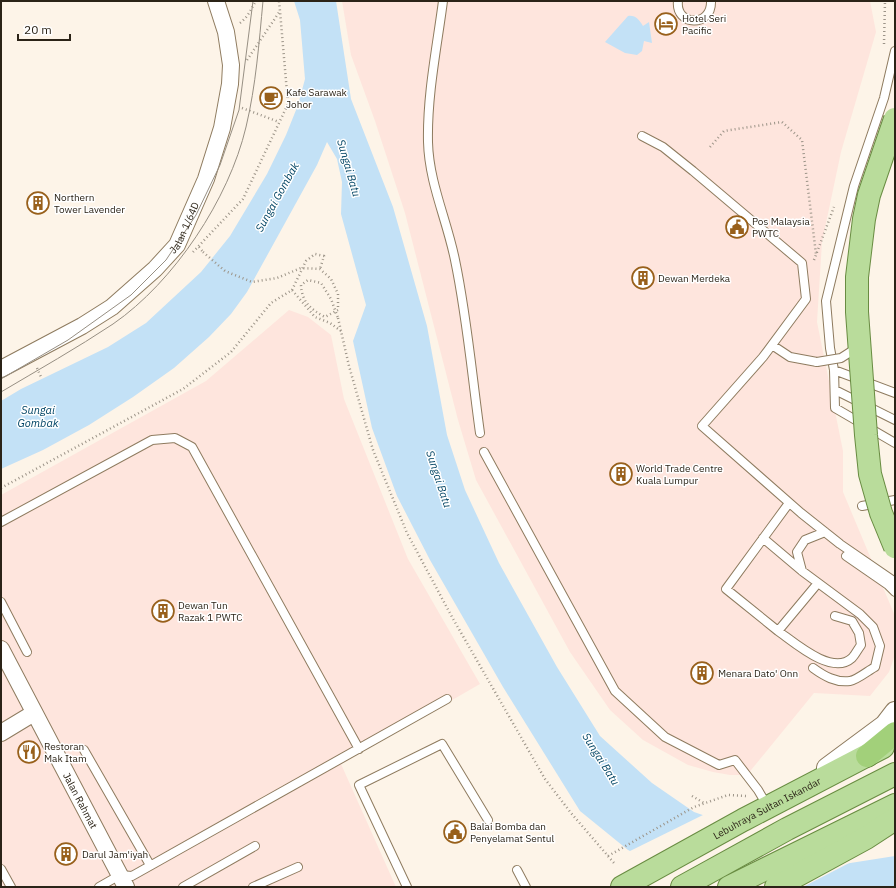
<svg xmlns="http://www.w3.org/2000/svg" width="896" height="888" font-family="'IBM Plex Sans',sans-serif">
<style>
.commercial{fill:#fee5dd}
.water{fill:#c3e1f6}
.pier{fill:#fdf4e8}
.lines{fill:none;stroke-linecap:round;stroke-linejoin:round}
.service-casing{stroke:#8e7b5f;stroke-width:10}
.minor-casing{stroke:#8e7b5f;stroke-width:18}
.tertiary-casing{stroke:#8e7b5f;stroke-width:22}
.primary-casing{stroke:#698c42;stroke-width:24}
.trunk-casing{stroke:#698c42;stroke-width:24}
.path{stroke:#9c9488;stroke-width:2.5;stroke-dasharray:1 3;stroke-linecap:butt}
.service{stroke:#fff;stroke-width:8}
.minor{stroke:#fff;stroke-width:16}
.tertiary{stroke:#fff;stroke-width:20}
.primary{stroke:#b9dc9b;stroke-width:22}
.trunk{stroke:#a2d07a;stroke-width:22}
.tram{stroke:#978f83;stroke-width:1}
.service-bridge-casing{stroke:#8e7b5f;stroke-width:10;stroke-linecap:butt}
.primary-bridge-casing{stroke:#698c42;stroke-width:24;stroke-linecap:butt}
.path-bridge{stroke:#9c9488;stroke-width:2.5;stroke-dasharray:1 3;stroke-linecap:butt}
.service-bridge{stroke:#fff;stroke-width:8}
.primary-bridge{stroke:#b9dc9b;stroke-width:22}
.labels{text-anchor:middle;stroke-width:3;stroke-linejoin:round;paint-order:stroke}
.poi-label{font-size:10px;fill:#2b2317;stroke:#fff;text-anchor:start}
.street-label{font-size:10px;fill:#2b2317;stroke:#fff}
.water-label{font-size:11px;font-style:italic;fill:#004464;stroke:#fff}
</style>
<rect width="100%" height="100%" fill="#fdf4e8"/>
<path class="commercial" d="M342 1H870L876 32 841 152 822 242 817 322 843 451V492L895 616V655L889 672 870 696 814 693 747 775H730L713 772 688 765 643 740 610 710 570 652 476 480 458 420 405 213 375 121 351 55Z
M289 310 308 317 331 335 344 399 408 559 480 684 341 764 396 887H1V495L206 381Z"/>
<path class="water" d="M294 1H336L351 99 393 207 427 326 447 435 465 490 499 563 557 667 600 736 652 783 694 812 844 864 895 856V887H698L628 850 580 811 503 687 430 560 397 496 372 428 353 341 366 305 341 214 342 182 337 159 327 142 317 165 247 292 231 314 209 337 174 368 133 397 89 425 43 450 1 469V401L21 389 108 347 146 323 201 272 230 236 267 174 286 135 298 105 305 79 300 20Z
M628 16C636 15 639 20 643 26L649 22 652 43 644 41 642 51 637 55 625 53 605 42Z"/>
<path class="pier" d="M705 814 845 862 853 861 803 887H693L628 852Z"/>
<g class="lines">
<g class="service-casing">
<path id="service" d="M443 1C437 47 427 95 428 142 429 183 447 220 455 260 467 317 472 376 480 433
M678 1C675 26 712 28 711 1
M895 51 884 98 854 186 826 301 830 348 834 370 835 408 895 443
M642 136 663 147 693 171 802 263 806 299 763 357 702 426 801 513 840 544 895 582
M772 345 790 357 817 362
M834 370 895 393
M835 390 895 420
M484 452 615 691 665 737 719 765 735 760 758 790 768 807
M789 503 726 589 778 631 818 583
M862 506 895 500
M1 522 152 440 175 438 192 447 359 749
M763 538 802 571 860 614 873 627 880 646 875 667C869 670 857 680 850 681 836 683 824 676 813 668
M846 556 888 585 895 592
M802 571 797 552 805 540 825 532
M1 602 27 652
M778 631C795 643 832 676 852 658 855 655 858 649 861 645L859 633 852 621 835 616
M84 750 150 865
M1 869 11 887
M517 870 526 887
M99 887 120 875 132 876 447 699
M183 887 255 846
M253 887 298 867
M407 887 359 785 442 744 488 820"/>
</g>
<g class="minor-casing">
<g id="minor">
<path id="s1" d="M1 369 82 326 112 307 155 269 177 245 206 179 222 128 230 84 231 65 226 32 216 1"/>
<path id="s2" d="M1 649 126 887"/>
<path d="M1 733 34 713"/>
</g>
</g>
<g class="tertiary-casing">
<path id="tertiary" d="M827 768 885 725 895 712"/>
</g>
<g class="primary-casing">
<g id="primary">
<path id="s3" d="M622 887 743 820 883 747"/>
<path d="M682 887 787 829 895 774"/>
<path d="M729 887 895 805"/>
<path d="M776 887 866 838 895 819"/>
</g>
</g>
<g class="trunk-casing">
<path id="trunk" d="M867 756 895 733"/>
</g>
<path class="path" d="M240 23C248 17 251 9 256 1
M884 44 885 1
M247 60 280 11
M242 108 279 122
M710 147 724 131 782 122 802 140 816 254
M199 247 203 252
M193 252 243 199 288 104 280 11 279 1
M814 260 834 207
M292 290 306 261 315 254 324 256 320 269
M338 318 349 366 373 450 407 533 452 617 545 779 571 813 614 863
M37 368 41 377
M1 488 183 389 231 352 271 303 292 290 315 317 330 323 341 331
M692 796 704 803
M608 856 694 807 728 795 746 796"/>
<use href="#service" class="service"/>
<use href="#minor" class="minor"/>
<use href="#tertiary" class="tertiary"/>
<use href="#primary" class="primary"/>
<use href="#trunk" class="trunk"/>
<path class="tram" d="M1 379 68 340 131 295 166 260 196 215 220 165 239 110 253 1
M1 392C38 370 77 348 113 324 174 282 229 199 246 127 256 85 259 43 263 1"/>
<g class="service-bridge-casing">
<path id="service-bridge" d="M817 362 841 358 858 347"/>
</g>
<g class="primary-bridge-casing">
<path id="primary-bridge" d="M895 119 869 195 864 219 857 277V312L866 435 870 474 881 513 895 547"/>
</g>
<path class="path-bridge" d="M203 252 225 271 252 282 277 278 301 268 320 269 331 279 338 294V310L325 317C310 309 302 302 301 285L308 280 321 283 331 299 338 318"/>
<use href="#service-bridge" class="service-bridge"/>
<use href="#primary-bridge" class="primary-bridge"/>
</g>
<defs>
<g id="hotel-ring" transform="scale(1.15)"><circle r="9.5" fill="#fff" stroke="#98601b" stroke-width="1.5"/><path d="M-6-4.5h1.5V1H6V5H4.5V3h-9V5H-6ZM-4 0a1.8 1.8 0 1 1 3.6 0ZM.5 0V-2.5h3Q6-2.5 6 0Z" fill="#98601b"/></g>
<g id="cafe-ring" transform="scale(1.15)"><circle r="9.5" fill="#fff" stroke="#98601b" stroke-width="1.5"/><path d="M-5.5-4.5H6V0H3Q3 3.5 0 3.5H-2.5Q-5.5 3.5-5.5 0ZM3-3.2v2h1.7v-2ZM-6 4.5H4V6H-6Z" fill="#98601b"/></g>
<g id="building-ring" transform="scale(1.15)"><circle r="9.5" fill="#fff" stroke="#98601b" stroke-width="1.5"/><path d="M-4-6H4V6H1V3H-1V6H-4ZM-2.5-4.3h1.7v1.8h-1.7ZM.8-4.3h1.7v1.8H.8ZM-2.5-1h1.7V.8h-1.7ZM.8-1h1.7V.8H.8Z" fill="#98601b"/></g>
<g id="civic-ring" transform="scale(1.15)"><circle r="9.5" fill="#fff" stroke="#98601b" stroke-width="1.5"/><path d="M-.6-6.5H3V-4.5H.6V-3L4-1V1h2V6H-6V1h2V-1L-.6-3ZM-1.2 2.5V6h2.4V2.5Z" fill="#98601b"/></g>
<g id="restaurant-ring" transform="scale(1.15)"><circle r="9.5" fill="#fff" stroke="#98601b" stroke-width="1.5"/><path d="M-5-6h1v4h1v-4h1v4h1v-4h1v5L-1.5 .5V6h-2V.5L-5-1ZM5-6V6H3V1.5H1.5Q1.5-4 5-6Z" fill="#98601b"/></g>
</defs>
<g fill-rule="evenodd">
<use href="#hotel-ring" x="666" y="24"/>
<use href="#cafe-ring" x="271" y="98"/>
<use href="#building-ring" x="38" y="203"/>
<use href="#civic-ring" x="737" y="227"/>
<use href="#building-ring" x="643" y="278"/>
<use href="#building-ring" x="621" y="474"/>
<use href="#building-ring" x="163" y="611"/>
<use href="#building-ring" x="702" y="673"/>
<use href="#restaurant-ring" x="29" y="752"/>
<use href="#civic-ring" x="455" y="832"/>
<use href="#building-ring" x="66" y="854"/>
</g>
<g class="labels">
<g class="poi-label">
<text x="682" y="22">Hotel Seri<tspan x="682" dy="12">Pacific</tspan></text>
<text x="286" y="96">Kafe Sarawak<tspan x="286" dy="12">Johor</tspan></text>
<text x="54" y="201">Northern<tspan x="54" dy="12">Tower Lavender</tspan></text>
<text x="752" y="225">Pos Malaysia<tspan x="752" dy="12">PWTC</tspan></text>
<text x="658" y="282">Dewan Merdeka</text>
<text x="636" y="472">World Trade Centre<tspan x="636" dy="12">Kuala Lumpur</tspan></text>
<text x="178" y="609">Dewan Tun<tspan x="178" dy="12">Razak 1 PWTC</tspan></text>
<text x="718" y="677">Menara Dato' Onn</text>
<text x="44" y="750">Restoran<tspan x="44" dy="12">Mak Itam</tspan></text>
<text x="470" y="830">Balai Bomba dan<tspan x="470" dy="12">Penyelamat Sentul</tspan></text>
<text x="82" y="858">Darul Jam'iyah</text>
</g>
<g class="street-label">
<text dy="4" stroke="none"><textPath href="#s1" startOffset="236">Jalan 1/64D</textPath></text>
<text dy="4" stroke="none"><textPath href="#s2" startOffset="171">Jalan Rahmat</textPath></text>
<text dy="4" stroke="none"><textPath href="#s3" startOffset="165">Lebuhraya Sultan Iskandar</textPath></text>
</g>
<g class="water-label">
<text transform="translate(349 168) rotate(74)" y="4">Sungai Batu</text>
<text transform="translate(277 197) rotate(-61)" y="4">Sungai Gombak</text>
<text x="38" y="414">Sungai<tspan x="38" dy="13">Gombak</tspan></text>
<text transform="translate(439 479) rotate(72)" y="4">Sungai Batu</text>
<text transform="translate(601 759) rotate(58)" y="4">Sungai Batu</text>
</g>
</g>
<rect width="896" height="888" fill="none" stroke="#2b2317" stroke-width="4"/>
<path d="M18 34v6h52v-6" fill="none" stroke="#2b2317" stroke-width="2"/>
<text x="24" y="34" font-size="12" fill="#2b2317" stroke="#ffffff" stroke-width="3" paint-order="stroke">20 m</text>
</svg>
